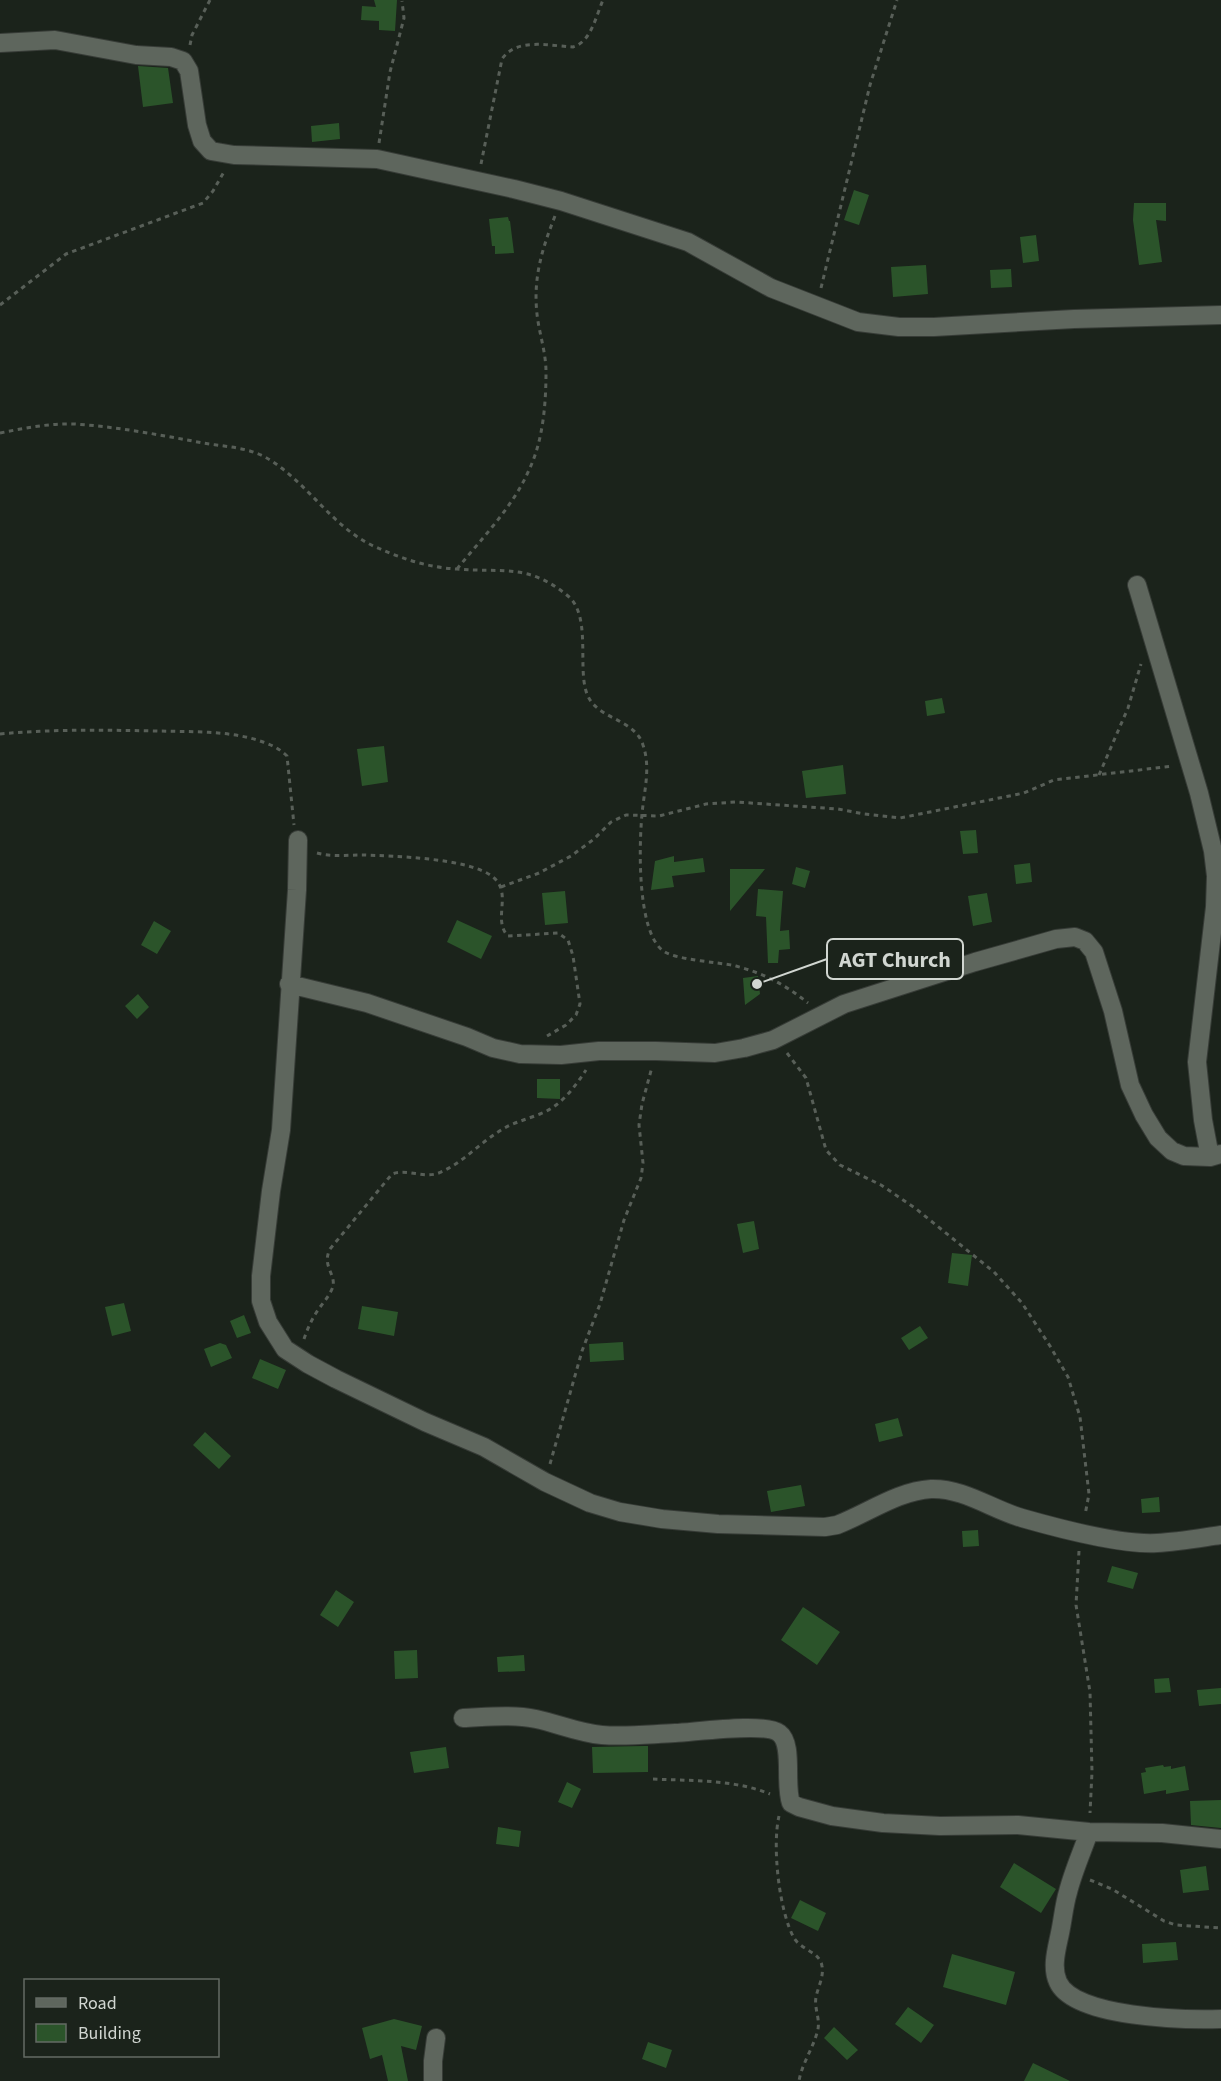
<svg xmlns="http://www.w3.org/2000/svg" width="1221" height="2081" font-family="'Source Sans 3',sans-serif">
<style>
.building{fill:#2b542a}
.lines{fill:none;stroke-linecap:round;stroke-linejoin:round}
.street-casing{stroke:#373c37;stroke-width:20}
.path{stroke:#585f58;stroke-width:3;stroke-dasharray:4.5 4.5;stroke-linecap:butt}
.street{stroke:#5e665d;stroke-width:18}
.leader{fill:none;stroke:#d1d6d1;stroke-width:2}
.callout-dot{fill:#d1d6d1;stroke:#1b231b;stroke-width:2}
.callout{fill:#1b231b;stroke:#d1d6d1;stroke-width:2}
.callout-label{font-size:22px;text-anchor:middle;font-weight:bold;fill:#d1d6d1}
</style>
<rect width="100%" height="100%" fill="#1b231b"/>
<path class="building" d="M374 0H397L395 31 379 30V21L361 20 362 6 376 7Z
M138 66 168 68 173 103 143 107Z
M339 123 340 139 312 142 311 126Z
M854 190 869 195 859 225 844 220Z
M1134 203H1166V221L1156 220 1162 262 1139 265 1133 220Z
M508 217 509 221H510L514 253 495 254V246H492L489 219Z
M1036 235 1039 261 1023 263 1020 237Z
M926 265 928 294 893 297 891 267Z
M1011 269 1012 287 991 288 990 270Z
M942 698 945 713 927 716 925 701Z
M384 746 388 782 362 786 357 749Z
M843 765 846 794 806 798 802 771Z
M976 830 978 853 963 854 960 831Z
M674 856V862L703 858 705 872 672 876 674 887 651 890 655 861Z
M1030 863 1032 882 1016 884 1014 865Z
M796 867 810 871 805 888 792 884Z
M730 869H765L730 911Z
M758 889 783 891 780 931 789 930 790 949 779 950 778 963H768L766 917 756 916Z
M565 891 568 923 545 925 542 893Z
M987 893 992 922 973 926 968 896Z
M457 920 492 936 481 959 447 942Z
M154 921 171 931 157 954 141 945Z
M758 976 760 994 745 1005 743 978Z
M138 994 149 1007 137 1019 125 1006Z
M537 1079H560V1099L537 1098Z
M754 1221 759 1249 743 1253 737 1224Z
M952 1253 972 1255 968 1286 948 1283Z
M124 1303 131 1331 112 1336 105 1307Z
M362 1306 398 1312 394 1336 358 1329Z
M244 1315 251 1333 237 1338 230 1321Z
M920 1326 928 1338 909 1350 901 1338Z
M623 1342 624 1360 590 1362 589 1344Z
M220 1343 226 1345 232 1358 211 1367 204 1349Z
M260 1359 286 1370 278 1389 252 1378Z
M898 1418 903 1436 879 1442 875 1424Z
M205 1432 231 1456 219 1469 193 1445Z
M801 1485 805 1506 771 1512 767 1491Z
M1159 1497 1160 1512 1142 1513 1141 1499Z
M978 1530 979 1546 963 1547 962 1531Z
M1112 1566 1138 1573 1133 1589 1107 1582Z
M336 1590 354 1602 338 1627 320 1615Z
M803 1607 840 1632 817 1665 781 1640Z
M417 1650 418 1678 395 1679 394 1651Z
M524 1655 525 1671 498 1672 497 1657Z
M1169 1678 1171 1692 1155 1693 1154 1679Z
M1221 1688V1704L1199 1706 1197 1690Z
M644 1746H648V1772L593 1773 592 1747Z
M446 1747 449 1768 414 1773 410 1752Z
M1163 1765 1164 1767 1171 1766V1769L1185 1766 1189 1790 1166 1794V1790L1144 1794 1141 1773 1146 1772 1145 1768Z
M567 1782 581 1789 572 1808 558 1802Z
M1221 1800V1828L1191 1825 1190 1801Z
M498 1827 521 1831 519 1847 496 1844Z
M1014 1863 1056 1889 1041 1913 1000 1887Z
M1206 1866 1209 1890 1183 1893 1180 1870Z
M800 1900 826 1913 818 1931 791 1918Z
M1176 1942 1178 1960 1143 1963 1142 1944Z
M952 1954 1015 1972 1006 2005 943 1987Z
M908 2007 934 2025 921 2043 895 2024Z
M394 2019 422 2026 416 2050 401 2046 408 2081H388L382 2055 370 2059 362 2028Z
M834 2027 858 2050 847 2060 824 2038Z
M648 2042 672 2050 666 2068 642 2059Z
M1033 2063 1070 2081H1024Z"/>
<g class="lines">
<g class="street-casing">
<path id="street" d="M0 43 55 40 136 55 171 57 183 61 189 71 197 125 202 141 211 151 234 155 377 159 514 189 561 201 688 242 771 288 858 322 899 327H934L1074 319 1221 315
M1137 585 1199 793 1213 851 1216 876 1215 907 1197 1062 1203 1120 1210 1157
M298 840 297 890 281 1130 271 1191 261 1276V1301L268 1322 285 1349 308 1364 336 1379 425 1422 484 1447 545 1482 590 1503 620 1512 662 1519 718 1524 825 1527 837 1525C868 1513 898 1491 931 1489 964 1488 991 1509 1022 1518 1057 1528 1122 1545 1157 1543 1178 1542 1200 1538 1221 1535
M289 984 367 1003 467 1037 493 1048 520 1054 561 1055 599 1051H656L715 1053 744 1048 773 1040 844 1004 975 962 1056 939 1075 937 1085 941 1094 952 1113 1011 1130 1085 1144 1115 1158 1138 1172 1151 1184 1156 1210 1157 1221 1154
M463 1718C487 1717 512 1714 536 1719 559 1724 579 1733 602 1735 626 1737 651 1734 675 1733 696 1732 765 1722 779 1733 794 1744 784 1784 791 1803L799 1807 832 1816 883 1823 940 1826 1018 1825 1089 1832 1162 1833 1221 1839
M1089 1832C1082 1852 1073 1872 1068 1892 1064 1905 1063 1919 1060 1933 1057 1948 1051 1967 1058 1982 1074 2018 1185 2020 1221 2019
M433 2081V2061L436 2038"/>
</g>
<path class="path" d="M190 45 192 35 210 0
M379 143 390 72 404 18 402 1
M481 164 502 59C517 37 550 46 573 47 591 42 596 16 603 0
M821 288 870 85 897 0
M0 305 66 254 203 203 213 191 225 170
M0 433C25 428 50 423 75 424 118 427 161 435 203 443 226 447 250 447 270 460 310 485 334 530 378 548 402 559 431 568 457 569 503 573 528 563 568 596 591 615 578 665 586 691 594 720 634 717 643 745 651 768 644 791 642 814 639 846 637 929 662 950 673 960 719 962 736 966 765 974 784 984 808 1003
M457 569C482 538 513 507 529 470 543 441 546 404 546 372 546 352 539 333 537 314 533 278 542 249 555 216
M0 734C53 729 104 730 157 731 191 732 230 730 263 742 272 745 280 749 287 756L294 825
M1099 775 1128 708 1141 664
M317 853C331 857 348 855 363 855 393 856 470 858 493 877 513 893 492 920 508 936L558 933 568 940 573 956 580 1004 576 1015 566 1025 547 1036
M501 887 539 873 571 856 594 839 611 822 626 815 659 816 706 804 736 802 838 809 864 814 900 818 1024 793 1054 780 1173 766
M787 1053 806 1078 826 1150 840 1165 881 1185 915 1208 994 1272 1022 1303 1050 1346 1068 1377 1080 1417 1089 1494 1085 1515
M304 1339C307 1330 311 1321 316 1313 321 1305 328 1298 332 1289 338 1275 321 1267 330 1249L392 1174C408 1168 425 1180 441 1172 462 1163 479 1144 498 1132 511 1123 525 1120 540 1114 561 1106 574 1088 586 1070
M550 1464 582 1351 600 1304 624 1220 641 1178 643 1163 639 1125 642 1104 652 1067
M1079 1551 1076 1605 1090 1692 1092 1772 1090 1813
M653 1779C692 1781 733 1779 770 1794
M779 1816C772 1846 779 1911 794 1938 801 1950 820 1952 822 1966 824 1977 818 1987 816 1997 814 2008 820 2018 818 2029 814 2047 802 2063 799 2081
M1090 1880 1112 1889 1164 1921 1176 1925 1221 1928"/>
<use href="#street" class="street"/>
</g>
<path class="leader" d="M757 984L827 959"/>
<circle class="callout-dot" cx="757" cy="984" r="6"/>
<rect class="callout" x="827" y="939" width="136" height="40" rx="6"/>
<g class="callout-label">
<text x="895" y="967">AGT Church</text>
</g>
<rect x="24" y="1979" width="195" height="78" fill="#1b231b" stroke="#646b64" stroke-width="1.5"/>
<rect x="36" y="1998" width="30" height="9" fill="#5e665d" stroke="#646b64" stroke-width="1.5"/>
<text x="78" y="2009" font-size="18" fill="#d1d6d1">Road</text>
<rect x="36" y="2024" width="30" height="18" fill="#2b542a" stroke="#646b64" stroke-width="1.5"/>
<text x="78" y="2039" font-size="18" fill="#d1d6d1">Building</text>
</svg>
